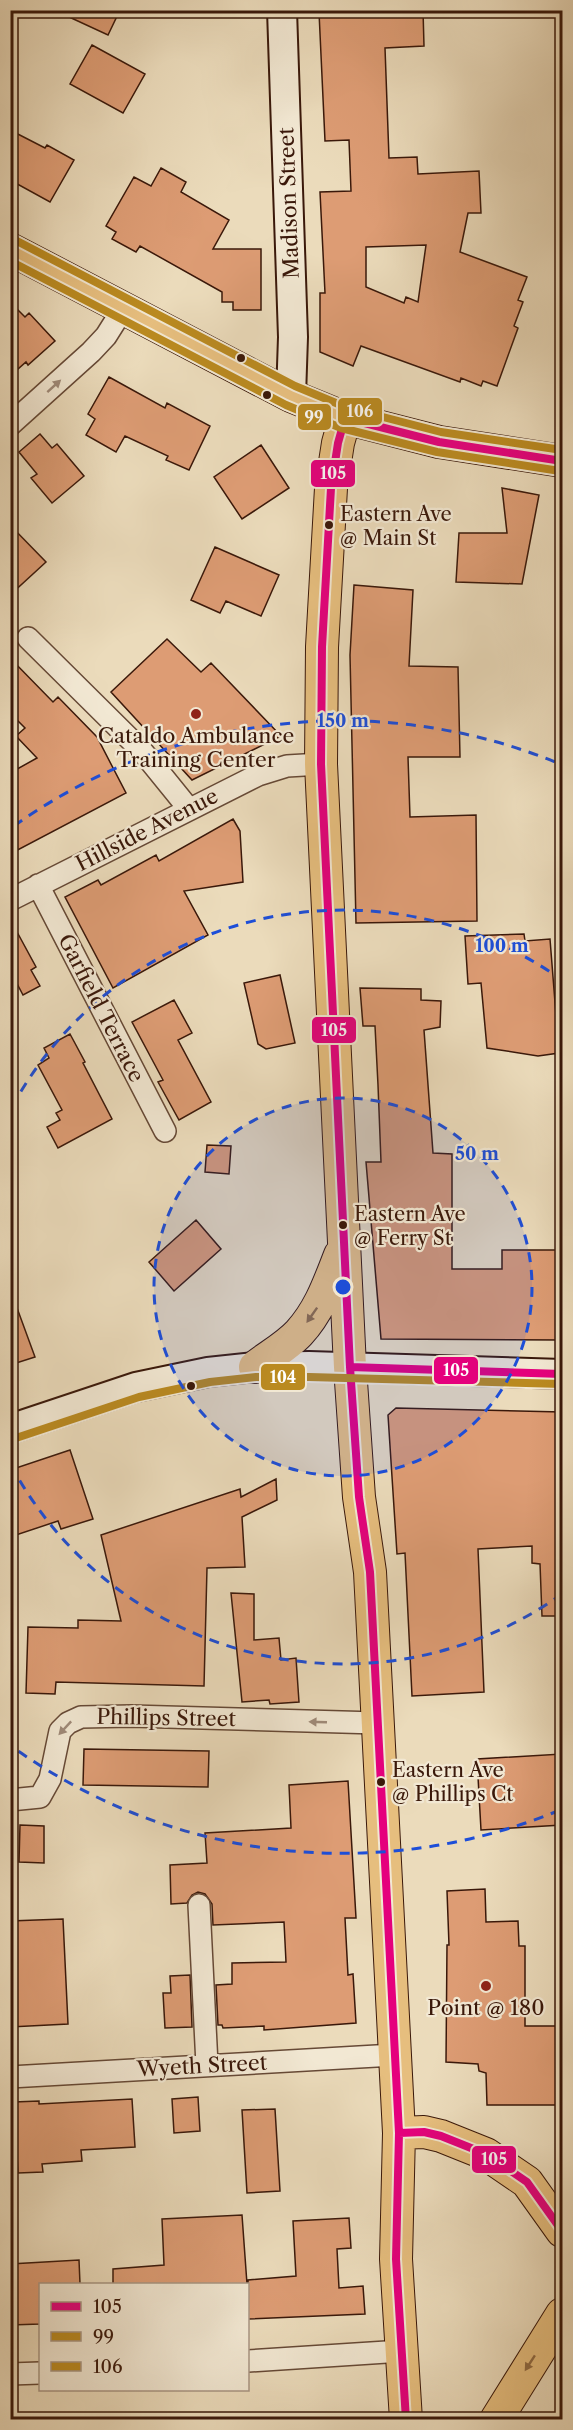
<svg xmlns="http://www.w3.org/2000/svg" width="573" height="2430" font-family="'Libre Caslon Text',serif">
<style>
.building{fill:#dd9c74;stroke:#3a180a;stroke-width:1.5;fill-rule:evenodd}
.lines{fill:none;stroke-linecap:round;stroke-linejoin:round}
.street-casing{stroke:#664936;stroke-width:24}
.secondary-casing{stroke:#3a180a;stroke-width:32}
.primary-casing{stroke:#3a180a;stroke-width:34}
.street{stroke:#f2e8d3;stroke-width:21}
.secondary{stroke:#f2e8d3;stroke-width:28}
.primary{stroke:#e6be7e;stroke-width:32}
.bus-1-casing{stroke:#f2e8d3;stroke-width:12}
.bus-2-casing{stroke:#f2e8d3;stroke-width:12}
.bus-3-casing{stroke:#f2e8d3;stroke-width:12}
.bus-4-casing{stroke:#f2e8d3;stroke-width:12}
.bus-1{stroke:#e5007d;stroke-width:8}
.bus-2{stroke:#ba8a20;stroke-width:8}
.bus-3{stroke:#ba8a20;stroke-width:8}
.bus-4{stroke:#ba8a20;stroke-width:8}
.oneway{fill:#9f8a79}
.oneway2{fill:#906b44}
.ring{fill:none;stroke:#1d4ed8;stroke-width:3;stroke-dasharray:10 8}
.bus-dot{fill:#3a180a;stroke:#f2e8d3;stroke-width:2}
.poi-dot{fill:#8f2418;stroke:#f2e8d3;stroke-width:2}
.labels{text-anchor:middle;stroke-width:4.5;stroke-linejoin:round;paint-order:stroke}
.bus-label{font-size:20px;fill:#3a180a;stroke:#f2e8d3;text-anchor:start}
.street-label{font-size:21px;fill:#3a180a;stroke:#f2e8d3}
.poi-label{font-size:21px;fill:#3a180a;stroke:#f2e8d3}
.centre{fill:#1d4ed8;stroke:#f2e8d3;stroke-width:3}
.ring-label{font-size:18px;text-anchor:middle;font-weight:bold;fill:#1d4ed8;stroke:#f2e8d3;stroke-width:4.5;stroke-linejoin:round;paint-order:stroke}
.line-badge{stroke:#f2e8d3;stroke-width:2}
.badge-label{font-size:16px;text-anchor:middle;font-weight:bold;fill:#fff}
</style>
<rect width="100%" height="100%" fill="#ebdbbb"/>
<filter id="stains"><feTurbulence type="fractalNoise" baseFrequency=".00333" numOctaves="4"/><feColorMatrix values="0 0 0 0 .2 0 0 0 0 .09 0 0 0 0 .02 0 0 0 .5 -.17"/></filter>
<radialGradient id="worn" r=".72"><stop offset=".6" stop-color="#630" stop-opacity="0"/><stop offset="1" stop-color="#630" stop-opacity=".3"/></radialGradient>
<path class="building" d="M54 10H120L108 35Z
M423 10 424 46 385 48 389 158 417 157 418 174 479 171 481 213H468L460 252 527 277 518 300 523 302 514 326 518 328 497 386 483 381 481 386 461 378 460 382 361 346 353 366 320 352V293H325L320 192 351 191 349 140 325 141 319 12ZM426 245 418 302 406 297 404 303 366 287V247Z
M92 45 145 74 123 113 70 84Z
M10 130 45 148 47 145 74 160 50 202 10 180Z
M161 168 186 182 181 192 229 220 213 249H261V310H233V302H222V292L140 246 136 252 112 239 116 232 106 226 134 177 151 186Z
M10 302 25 317 29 313 55 341 28 365 26 362 10 376Z
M109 377 165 408 167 403 210 426 189 470 166 460 168 456 125 436 116 452 86 435 95 419 88 414Z
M40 434 52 448 57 444 84 476 52 503 31 478 37 474 19 452Z
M261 445 289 488 242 519 214 477Z
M502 488 539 495 522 584 456 582 459 533H507Z
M10 525 46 562 10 595Z
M215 547 279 575 261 616 226 601 220 613 191 600Z
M354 585 413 590 409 666 458 667 460 757H408L410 817 476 815 477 921 356 923 350 655Z
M167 639 201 672 211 663 281 736 192 780 111 692Z
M10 658 53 702 58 697 97 737 126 793 10 854V773L37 758 16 736 25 728 10 713Z
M233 819 240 831 243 882 184 891 208 935 113 988 65 897 98 880 101 885 156 855 159 861Z
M10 919 36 967 31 970 40 986 23 995 14 978 10 980Z
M524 934 525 941 550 939 559 1053 538 1056 487 1048 481 983 468 984 465 936Z
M280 975 295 1043 266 1049 258 1044 244 983Z
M360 988 421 989V1000L441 1001 440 1027 424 1030 433 1153 452 1154V1269H502V1250H562V1340L381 1339 366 1162H381L378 1085 375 1026H363Z
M174 1000 192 1033 178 1040 211 1102 179 1120 158 1082 163 1080 132 1022Z
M70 1034 85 1062 83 1063 112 1119 58 1148 47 1127 60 1120 56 1113 62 1110 38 1065 49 1058 44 1048Z
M207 1145 231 1146 229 1174 205 1172Z
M196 1220 221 1249 174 1291 149 1262Z
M10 1297H13L35 1357 10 1365Z
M396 1408 562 1412V1616H542L540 1564 532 1563V1546L478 1549 484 1692 412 1696 405 1553 397 1554 388 1415Z
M70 1450 93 1519 61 1529 58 1521 10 1537V1470Z
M276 1479 277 1500 242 1517 245 1567 207 1568 204 1686 56 1682 55 1694 26 1693 28 1627 78 1628V1620L121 1621 101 1535 240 1489 241 1497Z
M231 1593 254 1594V1640L279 1638 281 1660 296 1658 299 1702 270 1704 269 1700 242 1702Z
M84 1749 209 1751 208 1787 83 1785Z
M562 1754V1825L481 1830 477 1759Z
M348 1781 356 1918H345L348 1975 353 1974 356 2023 264 2030V2026L223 2028 222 2025H218L216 1985 232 1984V1963L286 1962 284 1922 213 1925 212 1904 205 1894 198 1892 192 1895 187 1903 171 1904 170 1865 207 1863 205 1833 291 1828 289 1785Z
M20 1825 44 1826V1863L19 1862Z
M485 1889 486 1922 518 1921 519 1946H525V2026H562V2105H487L486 2073 479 2071 478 2064 446 2062 447 1945H449L447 1891Z
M63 1919 68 2024 10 2027V1921Z
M190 1975 192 2027 165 2028 163 1993H171L170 1976Z
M198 2097 200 2131 174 2133 172 2099Z
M132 2099 135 2147 81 2150 82 2161 42 2164 43 2172 18 2173 14 2102 39 2101V2104Z
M275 2109 280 2191 247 2193 242 2110Z
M242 2215 247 2284H113V2269L164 2265 162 2219Z
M349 2218 351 2248 337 2249 339 2288 363 2286 365 2314 248 2319V2280L296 2276 293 2221Z
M79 2260 80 2284H40V2324L10 2325V2264Z"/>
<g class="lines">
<g class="street-casing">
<path id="street" d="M10 425 91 352 106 336 123 309
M28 638 142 751 189 809
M38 885 165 1131
M10 900 258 775 287 766 321 764
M10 1800 40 1797 50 1779 60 1731 68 1723 81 1717 131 1716 377 1723
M199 1905 207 2065
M10 2077 394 2055
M248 2361 402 2351
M10 2374 40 2373"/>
</g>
<g class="secondary-casing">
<path id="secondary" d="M282 10 293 337 291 396
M10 1429 136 1387 208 1372 255 1367 309 1366 562 1374"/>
</g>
<g class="primary-casing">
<path id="primary" d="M10 249 291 396 345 418 439 442 562 461
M345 418 338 443 331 488 322 647 321 764 350 1367 359 1497 370 1572 399 2133 396 2259 406 2420
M255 1367C269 1356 287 1346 299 1333 320 1310 329 1283 340 1255
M399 2133 424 2132 441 2136 486 2154 527 2182 562 2231
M496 2420 562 2314"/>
</g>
<use href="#street" class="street"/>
<use href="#secondary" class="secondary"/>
<use href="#primary" class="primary"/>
<g class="bus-1-casing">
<path id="bus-1" d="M350 1367 562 1374
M399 2133 424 2132 441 2136 486 2154 527 2182 562 2231
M406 2420 396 2259 399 2133 370 1572 359 1497 350 1367 321 764 322 647 331 488 338 443 345 418 439 442 562 461"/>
</g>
<g class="bus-2-casing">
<path id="bus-2" d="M10 261 286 405 341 428 437 452 560 471"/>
</g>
<g class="bus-3-casing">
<path id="bus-3" d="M15 240 295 386 348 408 441 432 562 450"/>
</g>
<g class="bus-4-casing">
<path id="bus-4" d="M13 1439 139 1397 210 1382 256 1377H309L562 1384"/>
</g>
<use href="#bus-1" class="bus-1"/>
<use href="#bus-2" class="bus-2"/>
<use href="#bus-3" class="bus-3"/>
<use href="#bus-4" class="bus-4"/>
</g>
<defs><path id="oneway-solid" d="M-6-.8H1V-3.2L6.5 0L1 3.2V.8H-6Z" transform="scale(1.5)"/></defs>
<g class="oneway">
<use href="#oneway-solid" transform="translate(54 386) rotate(-42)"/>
<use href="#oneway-solid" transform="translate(318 1722) rotate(-178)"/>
<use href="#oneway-solid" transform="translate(65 1728) rotate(133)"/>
</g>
<g class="oneway2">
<use href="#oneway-solid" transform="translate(312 1315) rotate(125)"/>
<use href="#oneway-solid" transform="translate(530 2363) rotate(123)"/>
</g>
<circle cx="343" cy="1287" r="189" fill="#1d4ed8" fill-opacity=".12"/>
<g class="ring">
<circle cx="343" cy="1287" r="189"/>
<path d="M562 1594A377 377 0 0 1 12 1467M12 1107A377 377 0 0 1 562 980"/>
<path d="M560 1810A566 566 0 0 1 14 1748M14 826A566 566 0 0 1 560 764"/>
</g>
<g class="bus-dot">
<circle cx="241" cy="358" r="5"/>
<circle cx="267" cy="395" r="5"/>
<circle cx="329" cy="525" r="5"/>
<circle cx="343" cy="1225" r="5"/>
<circle cx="191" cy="1386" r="5"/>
<circle cx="381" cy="1782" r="5"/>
</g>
<g class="poi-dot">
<circle cx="196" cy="714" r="6"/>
<circle cx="486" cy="1986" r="6"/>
</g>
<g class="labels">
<g class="bus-label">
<text x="340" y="521">Eastern Ave<tspan x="340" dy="24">@ Main St</tspan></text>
<text x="354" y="1221">Eastern Ave<tspan x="354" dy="24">@ Ferry St</tspan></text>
<text x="392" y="1777">Eastern Ave<tspan x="392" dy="24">@ Phillips Ct</tspan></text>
</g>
<g class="street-label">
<text transform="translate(289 203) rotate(-92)" y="7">Madison Street</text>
<text transform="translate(147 830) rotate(-27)" y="7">Hillside Avenue</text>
<text transform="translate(101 1008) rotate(63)" y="7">Garfield Terrace</text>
<text transform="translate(166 1718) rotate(1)" y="7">Phillips Street</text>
<text transform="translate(202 2066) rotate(-3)" y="7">Wyeth Street</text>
</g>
<g class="poi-label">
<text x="196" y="743">Cataldo Ambulance<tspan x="196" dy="24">Training Center</tspan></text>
<text x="486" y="2015">Point @ 180</text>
</g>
</g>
<circle cx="343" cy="1287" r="9" class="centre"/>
<g class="ring-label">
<text x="343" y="727">150 m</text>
<text x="502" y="952">100 m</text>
<text x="477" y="1160">50 m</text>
</g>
<g class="line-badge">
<rect x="337" y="397" width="46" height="29" rx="6" fill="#ba8a20"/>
<rect x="297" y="403" width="35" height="28" rx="6" fill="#ba8a20"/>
<rect x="310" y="459" width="46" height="29" rx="6" fill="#e5007d"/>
<rect x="311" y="1016" width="46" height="28" rx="6" fill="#e5007d"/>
<rect x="433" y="1356" width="46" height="29" rx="6" fill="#e5007d"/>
<rect x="260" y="1363" width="46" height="28" rx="6" fill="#ba8a20"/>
<rect x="471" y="2145" width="46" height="29" rx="6" fill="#e5007d"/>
</g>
<g class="badge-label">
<text x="360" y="417">106</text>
<text x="314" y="423">99</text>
<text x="333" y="479">105</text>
<text x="334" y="1036">105</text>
<text x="456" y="1376">105</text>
<text x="283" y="1383">104</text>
<text x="494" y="2165">105</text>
</g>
<rect width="573" height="2430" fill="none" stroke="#ebdbbb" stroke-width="36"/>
<rect x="12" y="12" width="549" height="2406" fill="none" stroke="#3a180a" stroke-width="3"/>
<rect x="18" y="18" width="537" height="2394" fill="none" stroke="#3a180a" stroke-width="1.5"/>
<rect x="39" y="2283" width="210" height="108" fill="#f2e8d3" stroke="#a89583" stroke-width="1.5"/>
<rect x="51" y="2302" width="30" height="9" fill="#e5007d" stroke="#a89583" stroke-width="1.5"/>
<text x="93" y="2313" font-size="18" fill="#3a180a">105</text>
<rect x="51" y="2332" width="30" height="9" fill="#ba8a20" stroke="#a89583" stroke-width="1.5"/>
<text x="93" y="2343" font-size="18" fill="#3a180a">99</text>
<rect x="51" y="2362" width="30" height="9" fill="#ba8a20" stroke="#a89583" stroke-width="1.5"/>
<text x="93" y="2373" font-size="18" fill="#3a180a">106</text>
<rect width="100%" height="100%" filter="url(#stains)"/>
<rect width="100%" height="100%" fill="url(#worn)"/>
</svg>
